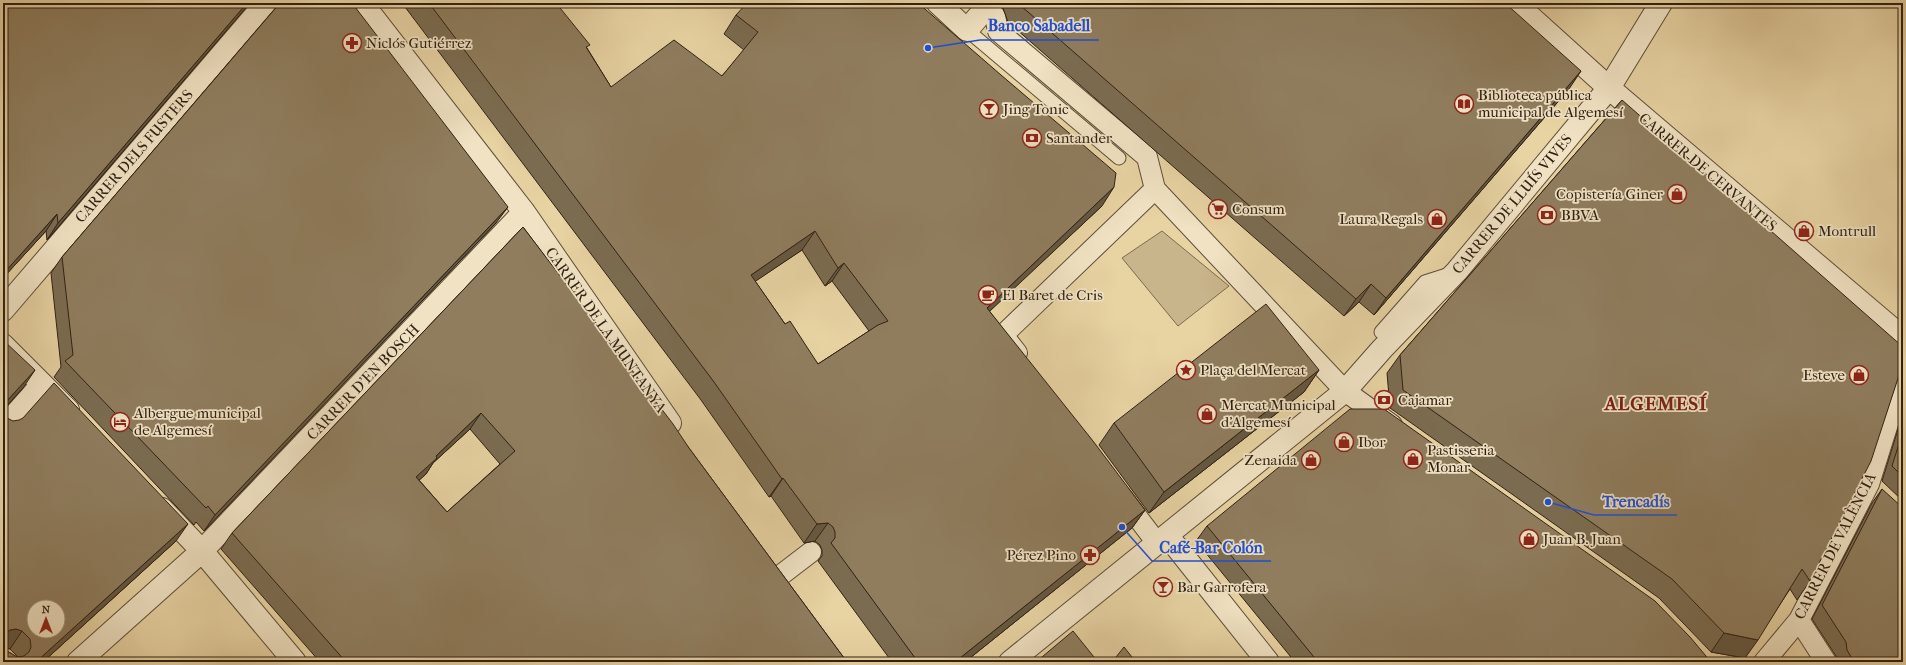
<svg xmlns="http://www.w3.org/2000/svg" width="1906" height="665" font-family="'IM FELL French Canon',serif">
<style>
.green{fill:#c9b58b;stroke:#7c6a50}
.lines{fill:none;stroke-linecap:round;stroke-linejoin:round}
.service-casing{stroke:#5d4d38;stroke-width:15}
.pedestrian-casing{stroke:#5d4d38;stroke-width:22}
.minor-casing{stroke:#5d4d38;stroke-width:24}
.service{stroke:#f0e2c3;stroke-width:13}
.pedestrian{stroke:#f0e2c3;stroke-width:20}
.minor{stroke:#f0e2c3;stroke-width:22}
.wall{fill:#7b6c51;stroke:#2f2014;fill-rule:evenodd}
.shaded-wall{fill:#645842;stroke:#2f2014}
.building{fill:#8f7d5e;stroke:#2f2014;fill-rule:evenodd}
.labels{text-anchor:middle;stroke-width:3.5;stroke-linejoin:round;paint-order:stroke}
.poi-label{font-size:15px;fill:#2f2014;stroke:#f0e2c3;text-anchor:start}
.street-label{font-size:15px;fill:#2f2014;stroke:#f0e2c3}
.district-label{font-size:19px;font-weight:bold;letter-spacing:1px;fill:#7a1f14;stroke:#f0e2c3}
.leader{fill:none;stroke:#1d4ed8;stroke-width:1.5}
.callout-dot{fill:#1d4ed8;stroke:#f0e2c3;stroke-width:1.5}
.callout-label{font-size:16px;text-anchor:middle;font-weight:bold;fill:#1d4ed8;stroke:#f0e2c3;stroke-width:3.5;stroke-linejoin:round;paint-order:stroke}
</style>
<rect width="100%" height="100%" fill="#e8d3a3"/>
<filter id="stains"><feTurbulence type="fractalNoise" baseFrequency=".005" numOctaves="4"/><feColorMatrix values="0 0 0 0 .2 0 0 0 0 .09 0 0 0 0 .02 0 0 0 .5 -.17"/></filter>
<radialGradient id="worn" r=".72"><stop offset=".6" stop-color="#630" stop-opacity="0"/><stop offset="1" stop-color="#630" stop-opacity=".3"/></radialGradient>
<path class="green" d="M1162 231 1229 286 1178 326 1122 258Z"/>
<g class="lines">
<g class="service-casing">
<path id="service" d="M967 30 1119 158
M1381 332 1425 282 1450 274"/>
</g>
<g class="pedestrian-casing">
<path id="pedestrian" d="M995 16 998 31 1147 157 1155 189 1345 391 1392 425
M1017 353 1003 335 1155 189
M3 427 42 383
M1122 497 1157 543
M777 578 811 552
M1799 620 1826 662
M1764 662 1799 620 1869 484 1903 376"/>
</g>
<g class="minor-casing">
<path id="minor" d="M362 3 524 212 670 423
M938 3 967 30 990 3
M1515 3 1609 88 1903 338
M3 310 266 3
M3 345 68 410
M162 509 202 551 295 662
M1167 535 1268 662
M78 662 202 551 524 212
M1010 662 1345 391 1382 349 1457 271 1609 88 1661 3"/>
</g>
<use href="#service" class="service"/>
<use href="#pedestrian" class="pedestrian"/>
<use href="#minor" class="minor"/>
</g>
<path class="wall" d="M3 3H250L47 240 46 231 3 278Z
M278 3H352L496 223 204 531 196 522 194 525 54 377 61 367 51 273 62 257 278 5Z
M402 3H556L587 48 611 87 722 76 744 50 724 34 736 15 1102 206 989 311 1145 510 1132 528 965 662H892L818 561 822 556V550L820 545 815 541 804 543 771 496 769 497 701 400ZM802 250 825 286 832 281 869 331 818 364 785 324 755 281Z
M1006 3H1505L1569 89 1374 315 1359 302 1344 316 1008 22 1003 8Z
M1622 100 1810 581 1797 600 1790 589 1745 658 1711 652 1659 598 1390 408 1387 373 1400 355Z
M523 227 689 448 847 662H320L221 549 232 533ZM470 429 500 464 447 512 419 480 426 474 433 463Z
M3 340 23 388 4 409V413L7 418 176 541 43 662H3ZM4 647 10 649 18 657H17L7 651Z
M1319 370 1304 392 1149 513 1099 445 1114 423Z
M1903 413V501L1882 481Z
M1882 489 1903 662H1836V656L1812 619 1872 503Z
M1207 526 1711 662H1295L1196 541Z"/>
<path class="shaded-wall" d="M247 3H250L47 240 58 223Z
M1581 71 1569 89 1374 315 1386 298Z
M1114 187 1102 206 974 326 987 308Z
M508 207 496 223 204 531 215 515Z
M57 214 46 231 3 278V274Z
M815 231 802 250 738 293 751 275Z
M844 263 832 281 825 286 838 268Z
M1371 284 1359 302 1344 316 1356 299Z
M35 370 23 388 3 410 6 402Z
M1319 370 1304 392 1149 513 1164 492Z
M481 413 470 429 433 463 426 474 405 493 416 477 436 456Z
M783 478 771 496 769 497 782 479Z
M1145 510 1132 528 965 662H955Z
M828 523 815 541 804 543 817 524Z
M188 524 176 541 43 662H36Z
M16 629 22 631 10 649 3 647V637L5 634 10 630Z
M1724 633 1758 640 1745 658 1711 652Z"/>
<path class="building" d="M3 3H247L58 223 57 214 3 274Z
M280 3H352L508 207 215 515 208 506 206 508 65 361 73 355 62 257Z
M429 3H556L590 45 586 47 611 87 674 40 722 76 758 32 736 15 747 3H918L1001 75 1116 173 1114 187 987 308 1093 441 1145 510 955 662H918L831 543 835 538V532L833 527 828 523 817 524 783 478 782 479 714 382ZM815 231 838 268 844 263 888 321 878 325 818 364 790 321 785 324 751 275Z
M1019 3H1505L1581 71 1386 298 1371 284 1356 299 1020 5Z
M1622 100 1903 347V363L1871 461 1810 581 1802 569 1758 640 1724 633 1672 579 1403 390 1400 355Z
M523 227 673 424 689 448 847 662H667L666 661 664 662H346L232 533ZM481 413 515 451 447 512 416 477 437 458 436 456Z
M1266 304 1319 370 1164 492 1114 423Z
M3 340 35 370 6 402 4 407V413L7 418 13 421 19 420 23 418 54 383 188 524 36 662H3V642L4 647 7 651 17 657 24 656 29 652 31 647 30 639 22 631 16 629 10 630 5 634 3 640ZM34 607H58V631H34Z
M1350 409H1384L1655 601 1690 637 1711 662H1318L1207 526Z
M1903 431V477L1892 466Z
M1882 489 1903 508V662H1854L1847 650 1846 642 1822 605Z
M1073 631 1098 662H1036Z
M1124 647 1136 662H1112Z"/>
<defs>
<g id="pharmacy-ring" transform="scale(1)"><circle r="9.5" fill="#f0e2c3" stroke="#8f2418" stroke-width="1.5"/><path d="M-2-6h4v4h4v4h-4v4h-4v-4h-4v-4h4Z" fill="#8f2418"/></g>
<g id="library-ring" transform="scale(1)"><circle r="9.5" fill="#f0e2c3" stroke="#8f2418" stroke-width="1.5"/><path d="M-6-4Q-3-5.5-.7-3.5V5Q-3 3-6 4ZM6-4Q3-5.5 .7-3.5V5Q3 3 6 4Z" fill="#8f2418"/></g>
<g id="bar-ring" transform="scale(1)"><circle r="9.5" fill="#f0e2c3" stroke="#8f2418" stroke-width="1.5"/><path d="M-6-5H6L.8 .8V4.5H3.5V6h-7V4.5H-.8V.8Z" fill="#8f2418"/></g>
<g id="bank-ring" transform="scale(1)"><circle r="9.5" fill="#f0e2c3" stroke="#8f2418" stroke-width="1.5"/><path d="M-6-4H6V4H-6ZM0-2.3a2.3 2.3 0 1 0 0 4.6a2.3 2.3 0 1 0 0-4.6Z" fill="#8f2418"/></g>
<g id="shop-ring" transform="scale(1)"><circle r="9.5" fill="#f0e2c3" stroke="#8f2418" stroke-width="1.5"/><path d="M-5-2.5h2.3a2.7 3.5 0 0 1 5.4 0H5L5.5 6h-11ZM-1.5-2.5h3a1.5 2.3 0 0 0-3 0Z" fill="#8f2418"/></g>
<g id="supermarket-ring" transform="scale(1)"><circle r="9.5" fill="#f0e2c3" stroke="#8f2418" stroke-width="1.5"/><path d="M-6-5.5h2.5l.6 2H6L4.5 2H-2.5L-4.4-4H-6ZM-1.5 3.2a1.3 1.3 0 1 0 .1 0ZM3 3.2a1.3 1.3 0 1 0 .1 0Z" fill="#8f2418"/></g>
<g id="cafe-ring" transform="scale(1)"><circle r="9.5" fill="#f0e2c3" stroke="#8f2418" stroke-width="1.5"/><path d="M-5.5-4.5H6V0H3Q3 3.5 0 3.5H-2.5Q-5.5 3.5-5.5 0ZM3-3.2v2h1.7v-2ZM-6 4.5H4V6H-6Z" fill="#8f2418"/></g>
<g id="sight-ring" transform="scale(1)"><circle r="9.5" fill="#f0e2c3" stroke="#8f2418" stroke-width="1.5"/><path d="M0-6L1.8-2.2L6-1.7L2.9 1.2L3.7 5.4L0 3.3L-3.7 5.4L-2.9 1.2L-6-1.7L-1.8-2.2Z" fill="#8f2418"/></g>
<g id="hotel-ring" transform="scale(1)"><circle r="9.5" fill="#f0e2c3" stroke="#8f2418" stroke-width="1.5"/><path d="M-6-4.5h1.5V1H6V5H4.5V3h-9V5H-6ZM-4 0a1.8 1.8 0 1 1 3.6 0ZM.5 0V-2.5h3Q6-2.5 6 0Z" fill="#8f2418"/></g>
</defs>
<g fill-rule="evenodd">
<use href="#pharmacy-ring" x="352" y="43"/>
<use href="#library-ring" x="1464" y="104"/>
<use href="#bar-ring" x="989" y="109"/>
<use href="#bank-ring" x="1032" y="138"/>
<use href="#shop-ring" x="1677" y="194"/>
<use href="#supermarket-ring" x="1218" y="209"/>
<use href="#bank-ring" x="1547" y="215"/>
<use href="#shop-ring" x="1437" y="219"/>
<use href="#shop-ring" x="1804" y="231"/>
<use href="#cafe-ring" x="988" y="295"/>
<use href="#sight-ring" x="1186" y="370"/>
<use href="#shop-ring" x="1859" y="375"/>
<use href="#bank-ring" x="1384" y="400"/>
<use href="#shop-ring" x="1207" y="414"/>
<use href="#hotel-ring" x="120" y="422"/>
<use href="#shop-ring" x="1344" y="442"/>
<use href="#shop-ring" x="1413" y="459"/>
<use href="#shop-ring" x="1311" y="460"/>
<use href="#shop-ring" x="1529" y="539"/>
<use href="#pharmacy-ring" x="1090" y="555"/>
<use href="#bar-ring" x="1163" y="587"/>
</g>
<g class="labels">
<g class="poi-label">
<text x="366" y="48">Niclós Gutiérrez</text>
<text x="1478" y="100">Biblioteca pública<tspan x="1478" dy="17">municipal de Algemesí</tspan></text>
<text x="1003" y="114">Jing Tonic</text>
<text x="1046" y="143">Santander</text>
<text x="1663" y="199" text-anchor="end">Copistería Giner</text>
<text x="1232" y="214">Consum</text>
<text x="1561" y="220">BBVA</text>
<text x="1423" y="224" text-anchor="end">Laura Regals</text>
<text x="1818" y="236">Montrull</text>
<text x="1002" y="300">El Baret de Cris</text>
<text x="1200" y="375">Plaça del Mercat</text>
<text x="1845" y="380" text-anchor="end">Esteve</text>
<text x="1398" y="405">Cajamar</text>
<text x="1221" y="410">Mercat Municipal<tspan x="1221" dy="17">d'Algemesí</tspan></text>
<text x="134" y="418">Albergue municipal<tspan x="134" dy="17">de Algemesí</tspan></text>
<text x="1358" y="447">Ibor</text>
<text x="1427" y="455">Pastisseria<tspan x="1427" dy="17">Monar</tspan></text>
<text x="1297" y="465" text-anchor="end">Zenaida</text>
<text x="1543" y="544">Juan B. Juan</text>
<text x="1076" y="560" text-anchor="end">Pérez Pino</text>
<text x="1177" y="592">Bar Garrofera</text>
</g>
<g class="street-label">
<text transform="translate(134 156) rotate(-49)" y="5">CARRER DELS FUSTERS</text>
<text transform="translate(1708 172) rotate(40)" y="5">CARRER DE CERVANTES</text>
<text transform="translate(1512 204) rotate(-50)" y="5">CARRER DE LLUÍS VIVES</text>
<text transform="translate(606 330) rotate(55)" y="5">CARRER DE LA MUNTANYA</text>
<text transform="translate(363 382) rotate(-46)" y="5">CARRER D'EN BOSCH</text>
<text transform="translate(1835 546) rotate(-63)" y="5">CARRER DE VALÈNCIA</text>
</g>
<g class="district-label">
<text x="1656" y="410">ALGEMESÍ</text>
</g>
</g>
<path class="leader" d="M928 48L980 40H1099M1548 502L1594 515H1677M1122 527L1152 561H1271"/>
<g class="callout-dot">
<circle cx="928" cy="48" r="4"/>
<circle cx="1548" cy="502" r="4"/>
<circle cx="1122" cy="527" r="4"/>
</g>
<g class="callout-label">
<text x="1039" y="31">Banco Sabadell</text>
<text x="1636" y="507">Trencadís</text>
<text x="1211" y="553">Café-Bar Colón</text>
</g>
<rect width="1906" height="665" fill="none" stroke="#e8d3a3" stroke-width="16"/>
<rect x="4" y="4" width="1898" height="657" fill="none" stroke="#2f2014" stroke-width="2"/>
<rect x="8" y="8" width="1890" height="649" fill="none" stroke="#2f2014"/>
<g transform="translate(46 619)"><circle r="19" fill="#f0e2c3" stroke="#a3947d"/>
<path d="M0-3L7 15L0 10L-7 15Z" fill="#8f2418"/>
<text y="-6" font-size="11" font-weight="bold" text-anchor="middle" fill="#2f2014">N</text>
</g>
<rect width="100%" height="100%" filter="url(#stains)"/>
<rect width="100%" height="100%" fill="url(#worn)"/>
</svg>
